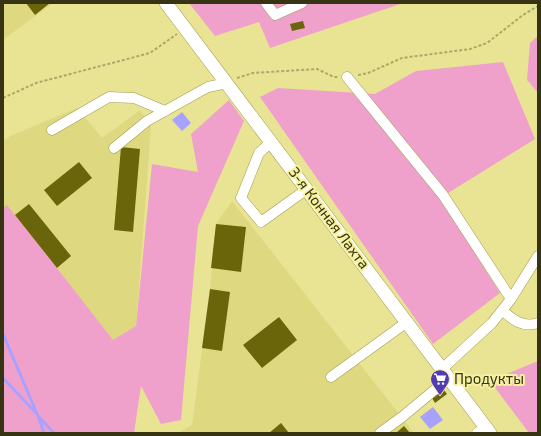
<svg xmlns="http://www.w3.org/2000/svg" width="541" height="436" font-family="'Exo 2',sans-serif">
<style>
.built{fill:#ded980}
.green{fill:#efa1cc}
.water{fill:#a8a2fe}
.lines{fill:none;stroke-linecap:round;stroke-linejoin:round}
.stream{stroke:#a8a2fe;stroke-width:3}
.building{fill:#6a650b}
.minor-casing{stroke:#a19d4e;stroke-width:11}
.major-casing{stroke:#a19d4e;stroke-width:14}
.path{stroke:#aca968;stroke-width:2;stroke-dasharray:3 2;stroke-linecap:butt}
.minor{stroke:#fff;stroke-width:10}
.major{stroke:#fff;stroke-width:13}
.labels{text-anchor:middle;stroke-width:4;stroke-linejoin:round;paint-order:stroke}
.street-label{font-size:15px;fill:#363412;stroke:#f6f1a1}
.poi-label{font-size:15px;fill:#363412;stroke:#f6f1a1;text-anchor:start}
</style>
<rect width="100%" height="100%" fill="#e8e494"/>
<path class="built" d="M3 3H53L3 40Z
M77 108 102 138 140 110 151 127 136 327 112 341 57 268 7 206 3 208V141L10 136Z
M232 201 414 433H178L192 425 210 289 216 224Z"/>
<path class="green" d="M189 3H403L270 48 259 22 215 36Z
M538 36V93L527 80 530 43Z
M503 62 535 139 440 198 500 293 433 344 260 97 278 88 375 94 416 71Z
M229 100 244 121 198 226 181 420 161 424 141 386 134 433H3V208L7 205 57 268 113 340 136 326 152 164 198 172 191 134Z
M538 361V433H529L490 381Z"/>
<path class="water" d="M182 112 191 123 182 131 172 120Z
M433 407 443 420 430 429 420 417Z"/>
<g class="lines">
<path class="stream" d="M3 334 38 416 44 433
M3 378 36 413
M39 417 54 433"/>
</g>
<path class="building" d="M26 3H50L35 15Z
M303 21 305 28 292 31 290 24Z
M121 147 140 149 133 232 114 230Z
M79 162 92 178 57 206 44 190Z
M29 204 71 256 57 268 15 215Z
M216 224 246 227 241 272 211 268Z
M210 289 230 292 222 351 202 348Z
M279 317 297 340 262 368 243 345Z
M444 390 447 394 435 403 432 398Z
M281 423 289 433H269Z
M404 426 410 433H396Z"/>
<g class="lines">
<g class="minor-casing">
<path id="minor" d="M266 3 275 15 302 3
M347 77 443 195 511 299
M52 130 109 97 134 98 165 111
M271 142 259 153 241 198 261 222 307 189
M114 148 147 121 208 87 227 83
M502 310C513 320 523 328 538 323
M442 369 492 323 511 299 538 256
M331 377 407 322
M380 433 402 417 449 378
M477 433 486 427"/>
</g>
<g class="major-casing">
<path id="major" d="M166 3 490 433"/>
</g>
<path class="path" d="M358 75 368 73 402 58 470 49 487 43 523 15 538 6
M237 78 253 73 317 69 334 77H338
M3 98 36 83 150 53 177 34"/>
<use href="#minor" class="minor"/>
<use href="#major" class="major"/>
</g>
<defs>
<g id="supermarket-pin" transform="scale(1)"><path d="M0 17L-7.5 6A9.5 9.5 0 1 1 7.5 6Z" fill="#533cb3" stroke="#f6f1a1"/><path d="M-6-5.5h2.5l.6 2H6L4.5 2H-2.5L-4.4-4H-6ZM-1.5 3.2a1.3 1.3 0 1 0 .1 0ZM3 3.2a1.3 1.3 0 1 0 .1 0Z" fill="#fff"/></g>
</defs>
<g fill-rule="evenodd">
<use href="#supermarket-pin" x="440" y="379"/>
</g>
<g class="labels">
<g class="street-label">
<text transform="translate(329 218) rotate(53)" y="5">3-я Конная Лахта</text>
</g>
<g class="poi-label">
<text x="454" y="384">Продукты</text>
</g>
</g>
<rect width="541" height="436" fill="none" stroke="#363412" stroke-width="8"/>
</svg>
